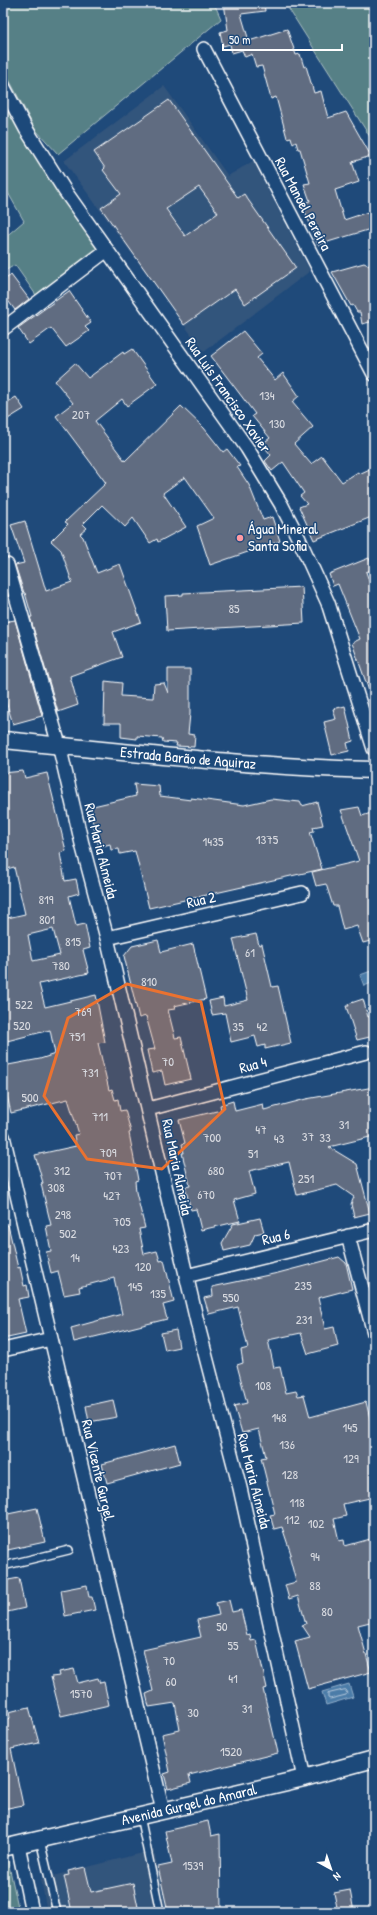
<svg xmlns="http://www.w3.org/2000/svg" width="377" height="1915" font-family="'Patrick Hand',sans-serif">
<style>
.built{fill:#33547c}
.green{fill:#578086;stroke:#abc0c2}
.water{fill:#4b7ba8;stroke:#93b0cb}
.lines{fill:none;stroke-linecap:round;stroke-linejoin:round}
.shore{stroke:#b7cadc;stroke-width:1}
.building{fill:#616c81;stroke:#fff;fill-rule:evenodd}
.service-casing{stroke:#fff;stroke-width:10}
.minor-casing{stroke:#fff;stroke-width:16}
.tertiary-casing{stroke:#fff;stroke-width:19}
.service{stroke:#1f4a7a;stroke-width:7}
.minor{stroke:#1f4a7a;stroke-width:13}
.tertiary{stroke:#1f4a7a;stroke-width:16}
.marked{fill:#eb7230;fill-opacity:0.2;stroke:#eb7230;stroke-width:3;stroke-linejoin:round}
.poi-dot{fill:#ff9aa2;stroke:#1f4a7a;stroke-width:1.5}
.labels{text-anchor:middle;stroke-width:3;stroke-linejoin:round;paint-order:stroke}
.number-label{font-size:13px;fill:#d8dae0}
.street-label{font-size:15px;fill:#fff;stroke:#1f4a7a}
.poi-label{font-size:15px;fill:#fff;stroke:#1f4a7a;text-anchor:start}
</style>
<rect width="100%" height="100%" fill="#1f4a7a"/>
<filter id="ink" filterUnits="userSpaceOnUse"><feTurbulence type="fractalNoise" baseFrequency=".025" numOctaves="2"/><feDisplacementMap in="SourceGraphic" scale="8" xChannelSelector="R" yChannelSelector="G"/><feConvolveMatrix kernelMatrix="1 2 1 2 8 2 1 2 1" color-interpolation-filters="sRGB"/></filter>
<g filter="url(#ink)">
<path class="built" d="M164 86 228 176 253 161 310 271 204 352 64 161Z
M154 1850 167 1912H47L41 1879Z"/>
<path class="green" d="M3 3H214L221 19 58 154 35 129 3 68Z
M285 3H374V143Z
M3 99 101 249 36 295 15 265 3 272V239L24 221 3 184Z
M8 1861 18 1907 3 1911V1862Z"/>
<path class="water" d="M374 970V982L364 986 360 975Z
M349 1684 353 1697 326 1705 322 1692Z"/>
<g class="lines">
<path class="shore" d="M345 1690 347 1693 346 1695 330 1699 328 1698V1694Z"/>
</g>
<path class="building" d="M224 3H264L265 11 241 14 249 41 287 29 296 55 300 54 304 67 306 66 314 93 321 91 328 118 346 112 371 156 352 162 359 182 335 190 344 220 374 210V228L318 245 302 203 310 201 304 184 310 183 300 149H298L296 142 293 144 291 137 287 138 276 97 271 99 262 66 256 67 252 54 245 57 242 50 232 53 230 44 223 46 220 32 228 30Z
M169 100 238 198 244 194 296 268 245 304 235 289 184 325 101 208 121 194 103 170 105 168 94 152ZM199 187 218 213 185 236 166 209Z
M364 263 374 268V321L362 324 360 312H357L353 305 351 306 332 272Z
M11 275 29 299 15 310 3 294V281Z
M69 291 91 323 85 327 89 331 66 347 51 328 29 344 18 328Z
M243 331 262 354 257 358 275 380 283 373 299 396 292 402 313 427 294 444 311 464 322 456 342 482 358 472 359 474 374 467V516L314 540 299 507 307 504 300 496 304 493 283 462 272 471 265 461 271 455 262 444 270 438 252 416 255 414 211 356Z
M132 349 157 384 127 406 122 399 95 421 125 461 181 406 204 428 223 452 227 449 240 466 237 467 249 485 263 520 272 517 280 541 210 565 197 526 214 518 185 477 163 493 186 527 158 542 157 539 150 543 133 518 125 527 102 505 83 524 87 528 80 534 83 537 97 573 120 564 141 622 113 632 122 657 70 676 78 705 58 712 30 617H32L25 593H24L15 565 24 563 11 525 25 521 46 591 72 582 61 550 51 541 68 524 65 522 106 483 56 416 73 403 55 381 75 363 88 378 123 352 124 354Z
M16 397 24 409 3 422V405Z
M369 558 373 569 366 572 374 595V699H372L352 643 360 639 338 584 333 586 329 574Z
M3 580 8 598 3 600Z
M302 587 304 623 167 631 165 596 183 595V593Z
M15 620 42 716 13 724 3 692V622Z
M168 669H190V714L188 734 195 735 194 747 176 746 177 743 163 742 162 738 137 736V739L121 737V723H104L105 681 122 683 121 696 153 698 154 684 164 683 168 693Z
M345 706 353 741 347 743 349 751 332 755 324 722 336 719 333 709Z
M23 771 25 778 47 773 66 851 60 853 65 881 76 879 79 893 69 896 76 926 85 924 90 948 83 950 89 973 39 984 45 1007 96 995 105 1042 98 1043 109 1090 112 1089 115 1100 118 1099 120 1111 125 1110 131 1132 129 1133 138 1180 135 1181 136 1192 145 1228 139 1229 144 1254 157 1251 160 1261 164 1260 174 1302 163 1305 167 1319 74 1342 71 1328 122 1314 114 1278 79 1287 80 1292 64 1295 58 1271 51 1273 46 1252 51 1251 46 1226 51 1225 41 1184 43 1183 35 1155 76 1146 74 1135 79 1134 68 1099 11 1113 3 1077V1066L40 1059 55 1054 50 1030 3 1042V919L25 914 14 867 3 870V773ZM53 929 60 955 33 961 28 935Z
M134 784 159 786 160 796 191 800V798L244 805 271 799 300 802 302 806 317 802 323 825 313 827 314 831 310 832 322 869 149 908 135 851 120 854 119 849 111 850 110 844 99 847 89 807 136 796Z
M359 807 362 816 374 812V940L363 943 357 926 343 930 337 906H333L326 884 316 886 312 872 359 861 341 810Z
M256 934 259 945 262 944 272 987 278 986 291 1043 265 1049V1045L258 1047 255 1036 231 1042 225 1013 212 1015 209 1001 223 998 224 1006 248 1000 233 939Z
M158 940 161 952 193 944 206 999 174 1006 175 1009 168 1010 175 1038 181 1037 191 1079 165 1085 162 1071 152 1073 147 1050 155 1049 146 1016 139 1018 124 956 132 946Z
M363 999 368 1017 374 1015V1036L357 1040 346 1006H349L348 1004Z
M374 1087V1136L329 1147 357 1164 370 1213 354 1217 351 1204 354 1197 337 1185 297 1195 289 1162 249 1171 255 1194 234 1200 240 1221 201 1230 196 1209 191 1210 185 1187 190 1186 182 1153H184L182 1144 185 1143 179 1120 221 1110 220 1105 233 1101 235 1111 263 1104 264 1110 306 1099Z
M260 1218 264 1232 255 1234 250 1245 224 1251 222 1243 233 1224Z
M8 1225 18 1268 20 1267 24 1286 27 1285 29 1297 18 1299 26 1334 3 1339V1226Z
M339 1257 346 1263 352 1289 318 1298 325 1329 334 1327 338 1346 308 1354 301 1333 268 1340 274 1368 280 1367 286 1393 296 1391 298 1396 304 1395 310 1417 366 1402 374 1435V1497L343 1504 346 1516 334 1519 339 1541 344 1540 345 1546 374 1538V1621L358 1625 371 1672 308 1689 295 1641 310 1637 302 1625 306 1624 298 1596 289 1599 285 1585 296 1582 289 1555 291 1554 282 1527 274 1529 270 1515 275 1514 261 1458 266 1457 259 1429 242 1433 234 1406 247 1403 237 1365 243 1363 241 1350 248 1348 238 1307 209 1314 204 1298 213 1296 212 1287 278 1273Z
M176 1330 179 1347 165 1350 161 1333Z
M113 1400 117 1417 89 1422 86 1406Z
M175 1444 180 1463 107 1483 102 1464Z
M37 1508 45 1542 3 1551V1515Z
M19 1578 25 1608 3 1613V1581Z
M87 1585 89 1597H92L95 1610 65 1616 61 1590Z
M229 1600 232 1612 241 1610 247 1635 250 1634 251 1641 256 1640 267 1688 263 1689 278 1753 189 1775 191 1783 168 1789 164 1774 170 1772 162 1734 180 1730 175 1703 149 1707 146 1694 153 1691 143 1650 201 1637 197 1620 219 1615 216 1603Z
M74 1669 78 1683 98 1678 100 1683 104 1682 109 1705 61 1716 51 1677 60 1676 59 1672Z
M29 1707 39 1743 11 1749 23 1805 3 1809V1720L10 1718 9 1712Z
M208 1821 211 1836 220 1834 221 1912H168L158 1867 172 1864 165 1831Z
M85 1867 91 1892 133 1883 139 1912H72L64 1876 69 1875 68 1871Z
M350 1890 354 1912H338L334 1893Z"/>
<g class="lines">
<g class="service-casing">
<path id="service" d="M3 1566 69 1550
M140 1816 160 1912
M40 1840 57 1912"/>
</g>
<g class="minor-casing">
<path id="minor" d="M204 49 374 374
M3 86 26 129 65 191 247 448 281 504 299 539 328 603 374 749
M3 329 107 250
M7 565 59 745 82 844 107 938 199 1330 240 1488 304 1778
M107 938 302 893
M148 1109 366 1052
M3 1136 163 1811
M348 1236 374 1333
M186 1276 374 1230
M3 1350 51 1339
M18 1845 32 1912"/>
</g>
<g class="tertiary-casing">
<g id="tertiary">
<path id="s1" d="M3 740C126 752 250 767 374 770"/>
<path id="s2" d="M3 1848 304 1778 374 1759"/>
</g>
</g>
<use href="#service" class="service"/>
<use href="#minor" class="minor"/>
<use href="#tertiary" class="tertiary"/>
</g>
</g>
<path class="marked" d="M127 984 201 1002 225 1109 162 1169 87 1159 44 1096 68 1018Z"/>
<circle class="poi-dot" cx="240" cy="538" r="4"/>
<g class="labels">
<g class="number-label">
<text x="267" y="400">134</text>
<text x="81" y="419">207</text>
<text x="277" y="428">130</text>
<text x="234" y="613">85</text>
<text x="267" y="844">1375</text>
<text x="213" y="846">1435</text>
<text x="46" y="904">819</text>
<text x="47" y="924">801</text>
<text x="73" y="946">815</text>
<text x="250" y="957">61</text>
<text x="61" y="970">780</text>
<text x="149" y="986">810</text>
<text x="24" y="1009">522</text>
<text x="83" y="1016">769</text>
<text x="22" y="1030">520</text>
<text x="238" y="1031">35</text>
<text x="262" y="1031">42</text>
<text x="77" y="1041">751</text>
<text x="168" y="1066">70</text>
<text x="90" y="1077">731</text>
<text x="30" y="1102">500</text>
<text x="100" y="1121">711</text>
<text x="344" y="1129">31</text>
<text x="261" y="1134">47</text>
<text x="308" y="1141">37</text>
<text x="212" y="1142">700</text>
<text x="325" y="1142">33</text>
<text x="279" y="1143">43</text>
<text x="108" y="1157">709</text>
<text x="253" y="1158">51</text>
<text x="62" y="1175">312</text>
<text x="216" y="1175">680</text>
<text x="113" y="1180">707</text>
<text x="306" y="1183">251</text>
<text x="56" y="1192">308</text>
<text x="206" y="1199">670</text>
<text x="112" y="1200">427</text>
<text x="63" y="1219">298</text>
<text x="122" y="1226">705</text>
<text x="68" y="1238">502</text>
<text x="121" y="1253">423</text>
<text x="75" y="1262">14</text>
<text x="143" y="1271">120</text>
<text x="303" y="1290">235</text>
<text x="135" y="1291">145</text>
<text x="158" y="1298">135</text>
<text x="231" y="1302">550</text>
<text x="304" y="1324">231</text>
<text x="263" y="1390">108</text>
<text x="279" y="1422">148</text>
<text x="350" y="1432">145</text>
<text x="287" y="1449">136</text>
<text x="351" y="1463">129</text>
<text x="290" y="1479">128</text>
<text x="297" y="1507">118</text>
<text x="292" y="1524">112</text>
<text x="316" y="1528">102</text>
<text x="315" y="1561">94</text>
<text x="315" y="1590">88</text>
<text x="327" y="1616">80</text>
<text x="222" y="1631">50</text>
<text x="233" y="1650">55</text>
<text x="169" y="1665">70</text>
<text x="233" y="1683">41</text>
<text x="171" y="1686">60</text>
<text x="81" y="1698">1570</text>
<text x="247" y="1713">31</text>
<text x="193" y="1717">30</text>
<text x="231" y="1756">1520</text>
<text x="193" y="1870">1539</text>
</g>
<g class="street-label">
<text transform="translate(303 204) rotate(62)" y="5">Rua Manoel Pereira</text>
<text transform="translate(228 395) rotate(55)" y="5">Rua Luís Francisco Xavier</text>
<text dy="5" stroke="none"><textPath href="#s1" startOffset="186">Estrada Barão de Aquiraz</textPath></text>
<text transform="translate(101 851) rotate(76)" y="5">Rua Maria Almeida</text>
<text transform="translate(201 900) rotate(-13)" y="5">Rua 2</text>
<text transform="translate(253 1065) rotate(-15)" y="5">Rua 4</text>
<text transform="translate(177 1167) rotate(78)" y="5">Rua Maria Almeida</text>
<text transform="translate(276 1237) rotate(-14)" y="5">Rua 6</text>
<text transform="translate(98 1470) rotate(77)" y="5">Rua Vicente Gurgel</text>
<text transform="translate(254 1481) rotate(76)" y="5">Rua Maria Almeida</text>
<text dy="5" stroke="none"><textPath href="#s2" startOffset="191">Avenida Gurgel do Amaral</textPath></text>
</g>
<g class="poi-label">
<text x="248" y="534">Água Mineral<tspan x="248" dy="17">Santa Sofia</tspan></text>
</g>
</g>
<rect width="377" height="1915" fill="none" stroke="#1f4a7a" stroke-width="16"/>
<rect x="8" y="8" width="361" height="1899" fill="none" stroke="#fff" stroke-width="1.5" filter="url(#ink)"/>
<g transform="translate(331 1869) rotate(140)" stroke="#1f4a7a" stroke-width="3" paint-order="stroke">
<path d="M0-3L7 15L0 10L-7 15Z" fill="#ffffff"/>
<text y="-6" font-size="11" font-weight="bold" text-anchor="middle" fill="#ffffff">N</text>
</g>
<path d="M223 44v6h119v-6" fill="none" stroke="#ffffff" stroke-width="2"/>
<text x="229" y="44" font-size="12" fill="#ffffff" stroke="#1f4a7a" stroke-width="3" paint-order="stroke">50 m</text>
</svg>
